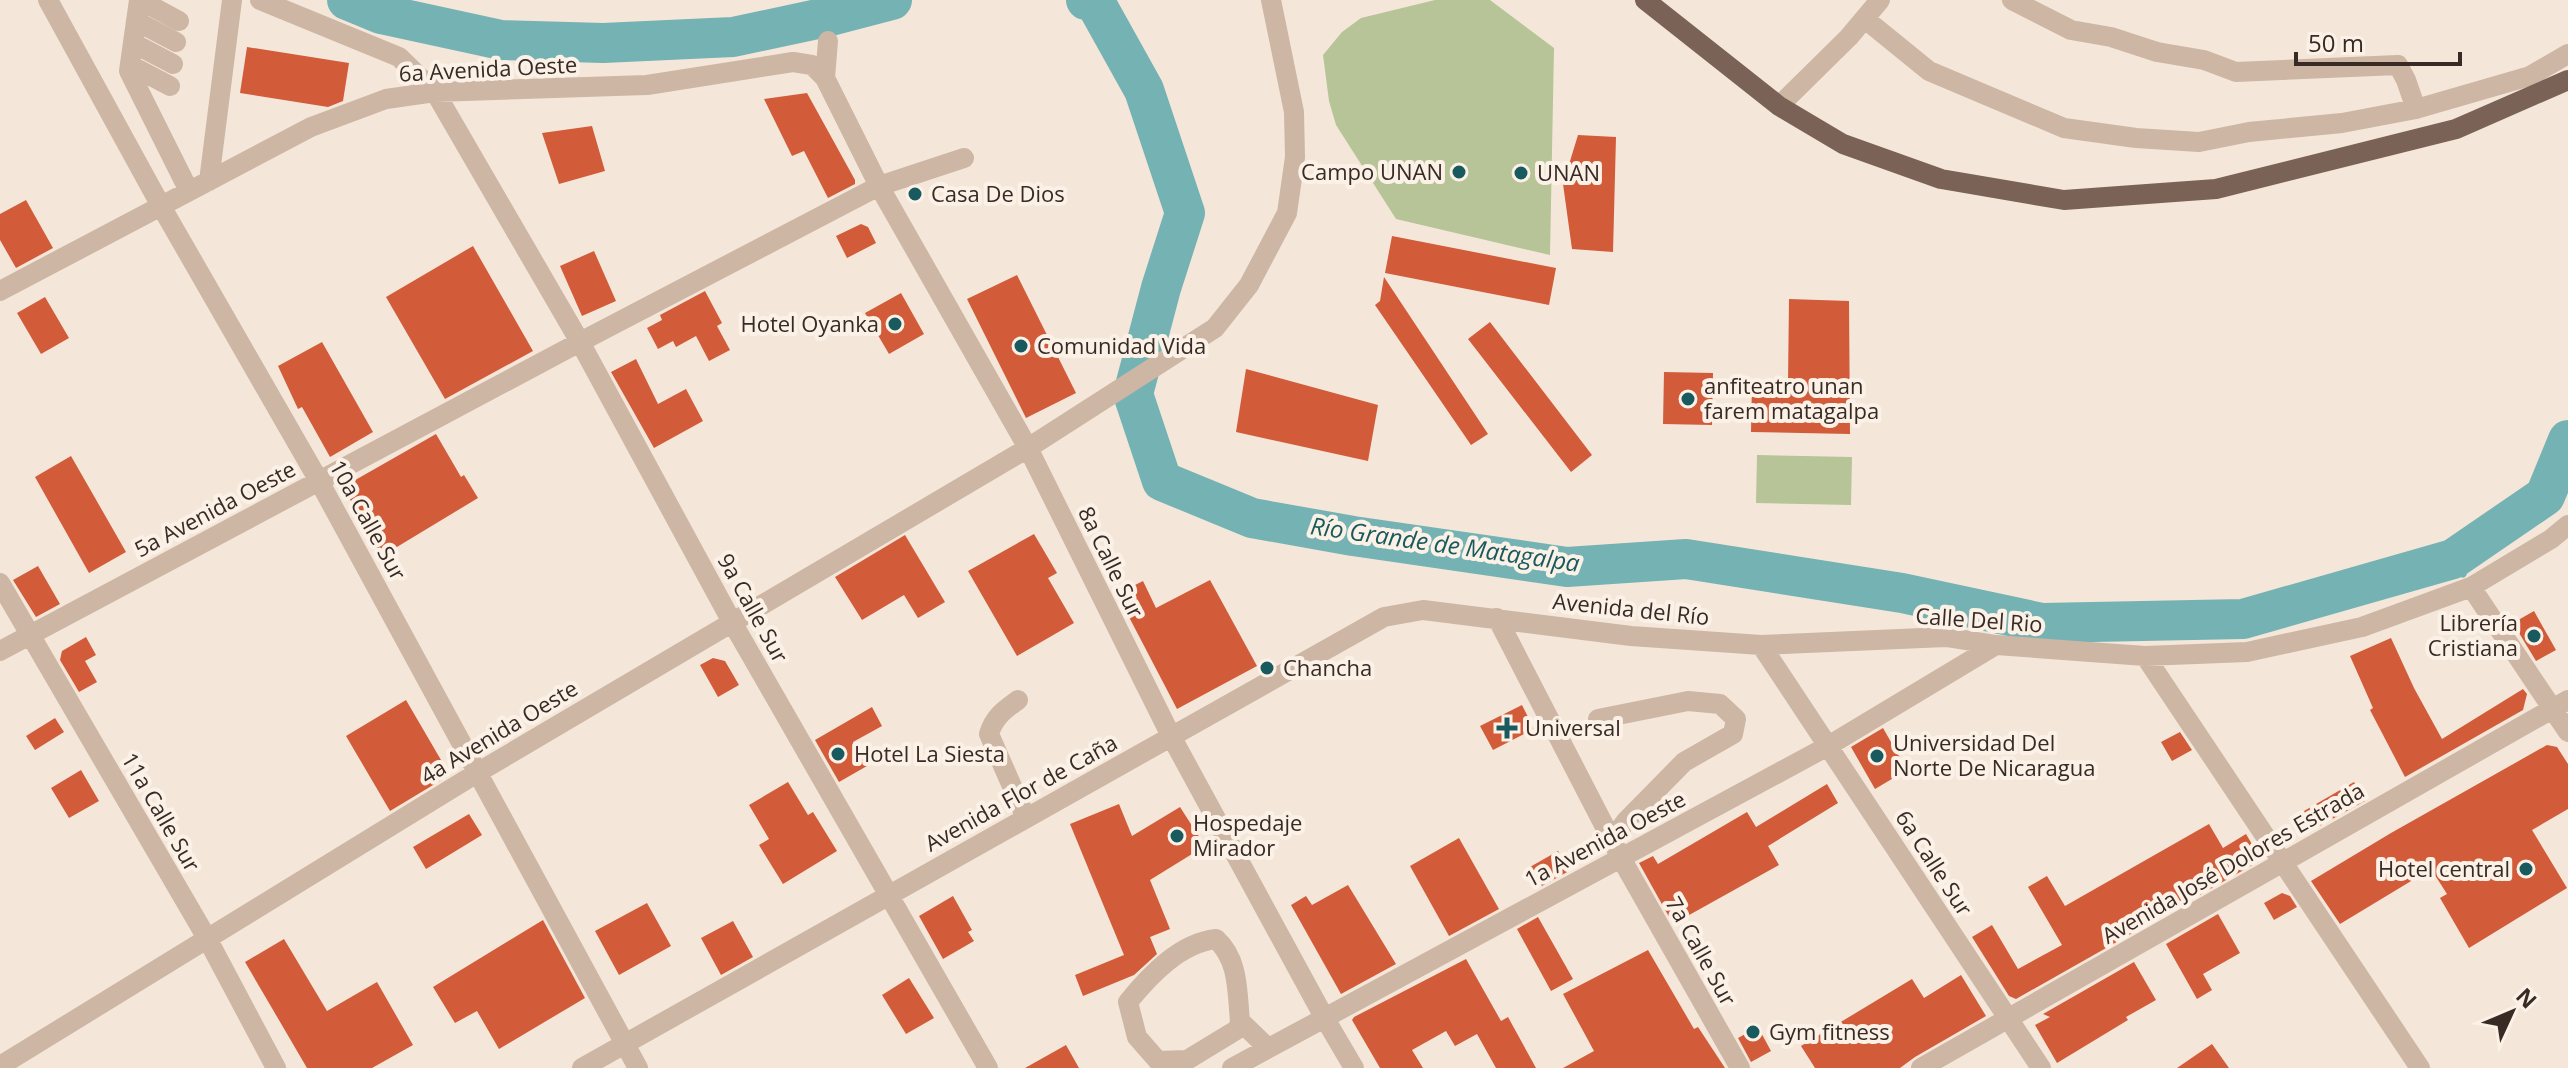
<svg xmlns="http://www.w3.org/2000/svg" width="2568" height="1068" font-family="'Open Sans',sans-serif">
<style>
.green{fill:#b6c497}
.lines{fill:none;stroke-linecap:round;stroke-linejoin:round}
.stream{stroke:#75b2b4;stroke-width:7}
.river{stroke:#75b2b4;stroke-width:40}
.building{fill:#d25b39}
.minor{stroke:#cdb6a4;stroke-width:20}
.major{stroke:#7b6256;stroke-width:20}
.poi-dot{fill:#185a5d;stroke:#fbf1e6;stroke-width:3}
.labels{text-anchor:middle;stroke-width:8;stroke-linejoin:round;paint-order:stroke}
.street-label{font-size:22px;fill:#382b26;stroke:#fbf1e6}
.poi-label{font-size:22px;fill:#382b26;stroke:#fbf1e6;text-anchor:start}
.water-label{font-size:24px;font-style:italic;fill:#185a5d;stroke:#fbf1e6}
</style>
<rect width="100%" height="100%" fill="#f4e7d9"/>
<path class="green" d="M1435 0H1490L1554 48 1550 255 1396 219 1336 125 1329 101 1323 55 1342 32 1361 18Z
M1757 455 1852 457 1851 505 1756 503Z"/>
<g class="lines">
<path class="stream" d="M2453 559 2463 574"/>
<path class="river" d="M347 0 381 14 501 40 603 43 733 37 827 17 892 0
M1086 0 1095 2 1144 90 1185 213 1161 288 1133 394 1162 481 1252 518 1353 536 1567 567 1686 559 1902 593 2042 623 2243 619 2453 559 2545 496 2568 440"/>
</g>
<path class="building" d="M247 47 349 63 343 101 328 107 240 93Z
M807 93 855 180V184L828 198 804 151 792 156 764 99Z
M592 126 605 171 559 184 542 133Z
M1578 135 1616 137 1613 252 1572 249 1563 184Z
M26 200 53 248 16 268 0 240V214Z
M861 224 868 227 876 243 847 258 836 236Z
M1392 236 1556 268 1549 305 1385 273Z
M473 246 533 351 445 399 386 297Z
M594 251 616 301 582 316 560 266Z
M1017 275 1076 393 1026 418 967 299Z
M1384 277 1488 434 1471 445 1375 305 1380 301Z
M705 291 722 323 717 326 730 350 709 361 696 336 676 347 673 341 658 349 647 328 662 320 660 315Z
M901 293 924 334 889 354 865 313Z
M45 297 69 338 41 354 17 313Z
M1789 299 1849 301 1850 434 1751 432 1752 382 1788 383Z
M1490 322 1592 455 1571 472 1468 339Z
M322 342 373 432 330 457 302 407 298 409 278 366Z
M636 359 658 404 686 389 703 421 654 448 611 372Z
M1246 369 1378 405 1368 461 1236 432Z
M1664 372 1713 373 1712 425 1663 424Z
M436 434 461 477 464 475 478 498 382 556 343 487Z
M71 456 126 552 89 573 35 477Z
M1034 534 1057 573 1048 578 1074 623 1017 656 968 571Z
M905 535 945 602 918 618 904 595 862 620 835 577Z
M38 566 60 604 36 617 13 580Z
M1210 580 1257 666 1177 709 1117 594 1143 581 1156 608Z
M2534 611 2556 650 2536 661 2513 623Z
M86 637 96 655 85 661 97 682 79 692 60 660 62 651Z
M2391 638 2414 688 2442 739 2523 689 2527 694 2523 710 2405 777 2370 710 2373 708 2350 656Z
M713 658 725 661 739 685 718 697 700 665Z
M406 700 448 772V776L390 811 346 736Z
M1522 705 1534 729 1493 750 1480 726Z
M872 707 882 726 853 742 867 766 839 782 815 740Z
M55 718 64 732 35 750 26 736Z
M1883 728 1907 770 1875 789 1851 747Z
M2180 732 2192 750 2172 761 2161 742Z
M2547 745 2557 747 2568 764V809L2532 830 2567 888 2469 948 2440 898 2447 894 2431 869 2340 924 2311 881 2391 833Z
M81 770 99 801 69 818 51 788Z
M788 782 808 815 813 812 837 851 783 884 759 845 769 839 749 805Z
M2354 782 2365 801 2314 829 2304 811Z
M1827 784 1838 803 1768 846 1779 865 1673 924 1639 863 1653 856 1658 864 1747 812 1756 827Z
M1119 804 1132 836 1180 807 1205 846 1150 880 1170 929 1150 937 1157 954 1134 975 1083 996 1075 975 1124 955 1070 824Z
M469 814 482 835 426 869 413 847Z
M2209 824 2223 848 2246 834 2256 851V863L2016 999 2009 996 1972 937 1992 925 2018 969 2062 945 2028 887 2047 876 2065 906Z
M1459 838 1499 909 1449 936 1410 866Z
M1558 851 1569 871 1542 886 1530 867Z
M1348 885 1396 964 1341 994 1291 905 1306 896 1312 905Z
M2282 893 2290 896 2297 907 2274 920 2264 903Z
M953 896 972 930 968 932 974 941 943 959 919 916Z
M647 903 671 946 619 975 595 931Z
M2218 914 2240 953 2203 974 2212 990 2197 999 2166 944Z
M1538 917 1573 979 1551 991 1517 929Z
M543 920 585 998 499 1049 477 1011 455 1023 433 987Z
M733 921 753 957 721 975 701 938Z
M284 939 327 1011 377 982 413 1045 372 1068H307L245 962Z
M1648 950 1694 1029 1698 1027 1725 1068H1563L1594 1051 1563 994Z
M1466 959 1501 1021 1508 1017 1536 1068H1496L1477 1034 1455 1046 1446 1031 1412 1050 1423 1068H1380L1352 1020 1354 1017Z
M2134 962 2156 1000 2126 1017 2128 1020 2057 1063 2035 1025 2050 1017 2043 1014Z
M1961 975 1986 1016 1915 1057 1900 1068H1815L1801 1046 1912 979 1924 998Z
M909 978 934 1018 906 1034 882 995Z
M1758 1027 1771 1051 1751 1062 1738 1038Z
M2212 1044 2229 1068H2177Z
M1066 1045 1079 1068H1025Z"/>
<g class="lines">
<path class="minor" d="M48 0 161 206 319 481 638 1068
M139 0 129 71 189 191
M140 0 179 21
M260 0 399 57 435 92 580 342 732 622 988 1068
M2012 0 2071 30 2111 37 2157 52 2204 60 2236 72 2398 65 2406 80 2416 109
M1865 19 1929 71 2064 128 2136 138 2199 142 2249 132 2342 123 2416 109 2530 76 2568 54
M136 21 176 42
M133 43 173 64
M130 65 170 86
M825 78 828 41
M1779 106 1849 37 1880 0
M209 181 232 0
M0 291 311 127 386 99 435 92 647 85 793 62 812 65 825 78 879 186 1028 448 1171 736 1324 1017 1354 1068
M0 583 208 940 276 1068
M2471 587 2568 732
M1497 618 1621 858 1740 1068
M1761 645 2041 1068
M0 651 580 342 879 186 964 158
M2145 656 2420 1068
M1018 700C1004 710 994 717 989 734L1026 818
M1598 719 1688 701 1720 704 1736 719 1733 734 1684 762 1626 821 1612 840
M1240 1021 1238 1029 1187 1060 1158 1061 1137 1037 1128 1002C1150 975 1180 943 1216 939 1239 960 1237 991 1240 1021L1268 1048
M0 1066 477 773 1028 448 1215 328 1249 285 1287 213 1295 157 1294 112 1271 0
M582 1068 1384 617 1423 610 1631 636 1761 645 1946 637 1996 645 2145 656 2247 652 2362 627 2471 587 2551 539 2568 525
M1232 1068 1828 746 1996 645
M1921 1068 2568 700"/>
<path class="major" d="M1645 0 1779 106 1843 144 1941 179 2064 200 2216 189 2456 129 2568 80"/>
</g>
<g class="poi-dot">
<circle cx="1459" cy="172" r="8"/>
<circle cx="1521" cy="173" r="8"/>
<circle cx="915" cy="194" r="8"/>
<circle cx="895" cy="324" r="8"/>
<circle cx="1021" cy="346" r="8"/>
<circle cx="1688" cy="399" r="8"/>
<circle cx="2534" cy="636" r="8"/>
<circle cx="1267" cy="668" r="8"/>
<path d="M1503 716h8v8h8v8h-8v8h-8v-8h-8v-8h8z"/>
<circle cx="838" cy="754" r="8"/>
<circle cx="1877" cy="756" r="8"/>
<circle cx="1177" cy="836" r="8"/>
<circle cx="2526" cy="869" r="8"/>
<circle cx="1753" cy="1032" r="8"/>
</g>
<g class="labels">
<g class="street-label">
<text transform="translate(488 69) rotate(-3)" y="8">6a Avenida Oeste</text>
<text transform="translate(215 509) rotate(-28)" y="8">5a Avenida Oeste</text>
<text transform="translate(368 520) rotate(61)" y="8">10a Calle Sur</text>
<text transform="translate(1111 562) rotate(64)" y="8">8a Calle Sur</text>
<text transform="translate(753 608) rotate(61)" y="8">9a Calle Sur</text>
<text transform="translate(1631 609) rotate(6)" y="8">Avenida del Río</text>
<text transform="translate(1979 620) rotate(4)" y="8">Calle Del Rio</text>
<text transform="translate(499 732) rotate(-31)" y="8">4a Avenida Oeste</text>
<text transform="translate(1021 793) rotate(-29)" y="8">Avenida Flor de Caña</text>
<text transform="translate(161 812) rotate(60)" y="8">11a Calle Sur</text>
<text transform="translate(1605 839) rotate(-28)" y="8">1a Avenida Oeste</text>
<text transform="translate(1934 863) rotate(57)" y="8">6a Calle Sur</text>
<text transform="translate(2233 863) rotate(-30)" y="8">Avenida José Dolores Estrada</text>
<text transform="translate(1701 951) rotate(61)" y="8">7a Calle Sur</text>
</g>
<g class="poi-label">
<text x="1443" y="180" text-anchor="end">Campo UNAN</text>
<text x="1537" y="181">UNAN</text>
<text x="931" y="202">Casa De Dios</text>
<text x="879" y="332" text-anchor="end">Hotel Oyanka</text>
<text x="1037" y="354">Comunidad Vida</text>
<text x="1704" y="394">anfiteatro unan<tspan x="1704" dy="25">farem matagalpa</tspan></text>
<text x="2518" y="631" text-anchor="end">Librería<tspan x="2518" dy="25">Cristiana</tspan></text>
<text x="1283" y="676">Chancha</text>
<text x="1525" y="736">Universal</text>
<text x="1893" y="751">Universidad Del<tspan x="1893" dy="25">Norte De Nicaragua</tspan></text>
<text x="854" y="762">Hotel La Siesta</text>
<text x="1193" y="831">Hospedaje<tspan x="1193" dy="25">Mirador</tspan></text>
<text x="2510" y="877" text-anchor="end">Hotel central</text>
<text x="1769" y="1040">Gym fitness</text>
</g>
<g class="water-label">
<text transform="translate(1445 545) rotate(8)" y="8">Río Grande de Matagalpa</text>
</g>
</g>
<g transform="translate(2512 1012) rotate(46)" stroke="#fbf1e6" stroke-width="6" paint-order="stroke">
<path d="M0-6L14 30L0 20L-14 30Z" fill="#382b26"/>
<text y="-12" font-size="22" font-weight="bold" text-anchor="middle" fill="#382b26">N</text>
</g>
<path d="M2296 52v12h164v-12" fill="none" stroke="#382b26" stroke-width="4"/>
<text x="2308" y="52" font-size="24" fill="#382b26" stroke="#fbf1e6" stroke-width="6" paint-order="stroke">50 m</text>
</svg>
